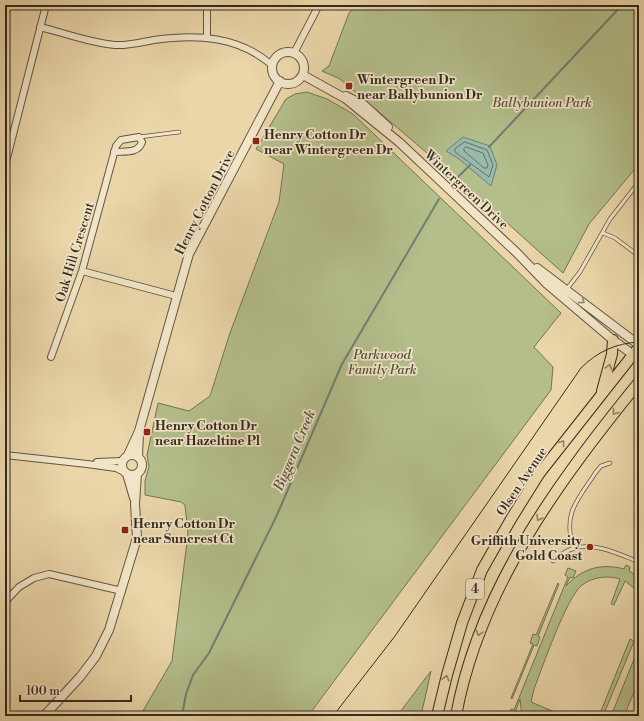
<svg xmlns="http://www.w3.org/2000/svg" width="644" height="721" font-family="'Libre Bodoni',serif">
<style>
.green{fill:#b3be8b;stroke:#747454}
.water{fill:#98b9ab;stroke:#708073}
.lines{fill:none;stroke-linecap:round;stroke-linejoin:round}
.shore{stroke:#667264;stroke-width:1}
.stream{stroke:#708073;stroke-width:2}
.service-casing{stroke:#625541;stroke-width:4.5}
.minor-casing{stroke:#625541;stroke-width:8}
.tertiary-casing{stroke:#625541;stroke-width:10}
.primary-casing{stroke:#342a1e;stroke-width:12}
.service{stroke:#f1e4c7;stroke-width:3}
.minor{stroke:#f1e4c7;stroke-width:6}
.tertiary{stroke:#f1e4c7;stroke-width:8}
.primary{stroke:#ead6a9;stroke-width:10}
.tram{stroke:#342a1e;stroke-width:1}
.oneway{stroke:#928772}
.oneway2{stroke:#8f8064}
.poi-dot{fill:#8f2418;stroke:#f1e4c7;stroke-width:1.5}
.labels{text-anchor:middle;stroke-width:3.5;stroke-linejoin:round;paint-order:stroke}
.shield{fill:#f1e4c7;stroke:#6d6251;stroke-width:1}
.shield-label{font-size:12px;font-weight:bold;fill:#342a1e}
.poi-label{font-size:13px;font-weight:bold;fill:#342a1e;stroke:#f1e4c7;text-anchor:start}
.park-label{font-size:13px;font-style:italic;fill:#544f39;stroke:#f1e4c7}
.street-label{font-size:13px;fill:#342a1e;stroke:#f1e4c7}
.water-label{font-size:14px;font-style:italic;fill:#4d4e41;stroke:#f1e4c7}
</style>
<rect width="100%" height="100%" fill="#ead6a9"/>
<filter id="stains"><feTurbulence type="fractalNoise" baseFrequency=".005" numOctaves="4"/><feColorMatrix values="0 0 0 0 .2 0 0 0 0 .09 0 0 0 0 .02 0 0 0 .5 -.17"/></filter>
<radialGradient id="worn" r=".72"><stop offset=".6" stop-color="#630" stop-opacity="0"/><stop offset="1" stop-color="#630" stop-opacity=".3"/></radialGradient>
<path class="green" d="M358 5H639V164L589 224 563 273 467 187 340 79 322 71 329 66 349 13Z
M307 92 327 99 353 114 561 313 534 347 553 367 551 390 308 716H140L172 661 188 534 185 505 181 502 145 495V481L149 467 147 455 158 403 189 411 210 396 230 333 279 202 284 164 256 149 286 99 295 94Z
M626 565 630 567 629 571 639 577V592L625 581 614 605 611 604 620 579C607 575 593 577 582 585 566 598 543 666 534 689L531 702 564 716H522L520 699 514 716H508L511 709 514 710 568 577 565 575 568 568 576 571 573 578 570 577 566 586C582 568 602 563 624 569Z
M558 583 559 584 538 636 540 637 537 646 534 645 512 699 511 698 533 644 530 643 533 634 536 635Z
M630 639 634 641 630 651 603 716H599Z
M639 647V680L624 716H611Z
M431 671 421 716H397Z"/>
<path class="water" d="M463 137 490 146 497 165 491 186 459 159 446 151Z"/>
<g class="lines">
<path class="shore" d="M465 142 487 150 493 165 489 177 455 152V149Z
M466 147 483 153 488 165 487 168H484L464 151V149Z"/>
<path class="stream" d="M489 147 622 5
M457 178 470 165
M182 716 186 694 193 675 209 653 277 515 342 364 439 199"/>
<g class="service-casing">
<path id="service" d="M139 137 179 132
M603 233 615 238 639 256
M566 290 580 272 610 219 639 182
M573 548C563 512 577 501 596 472L601 466 610 463
M553 561C559 556 565 551 572 549 593 541 619 554 639 562"/>
</g>
<g class="minor-casing">
<path id="minor" d="M40 27C65 33 90 43 115 45 127 46 142 42 154 40 197 34 238 36 272 65
M207 37V5
M294 53 319 5
M6 162 46 5
M82 271 176 296
M51 357 82 271 116 146 121 140 139 137 142 142C138 154 125 151 114 152
M5 455 87 464 116 468 124 472
M97 462 122 461
M5 602 19 587 34 578 49 574 122 591"/>
</g>
<g class="tertiary-casing">
<path id="tertiary" d="M272 68a16 16 0 1 1 32 0a16 16 0 1 1-32 0Z
M303 75 346 99 399 142 517 253 547 284 613 340 639 359
M346 96 364 105 388 127
M537 268 639 345
M122 465a10 10 0 1 1 20 0a10 10 0 1 1-20 0Z
M128 455 139 431 189 254 280 81
M138 457 139 433
M127 474 134 498
M44 716 80 677 96 656 109 630 137 538 135 504 137 474"/>
</g>
<g class="primary-casing">
<path id="primary" d="M602 391 612 354 613 340
M437 716 447 675 462 623 482 570 511 519 539 474 639 347
M456 716C479 588 559 481 639 382"/>
</g>
<use href="#service" class="service"/>
<use href="#minor" class="minor"/>
<use href="#tertiary" class="tertiary"/>
<use href="#primary" class="primary"/>
<path class="tram" d="M333 716 395 636 581 368C597 352 616 343 639 342"/>
</g>
<defs><path id="oneway-chevron" d="M-2-3.5L2.5 0L-2 3.5" fill="none" stroke-width="1.6" stroke-linecap="round" stroke-linejoin="round"/></defs>
<use class="oneway" href="#oneway-chevron" transform="translate(582 301) rotate(37)"/>
<g class="oneway2">
<use href="#oneway-chevron" transform="translate(609 367) rotate(-75)"/>
<use href="#oneway-chevron" transform="translate(615 412) rotate(128)"/>
<use href="#oneway-chevron" transform="translate(562 443) rotate(-53)"/>
<use href="#oneway-chevron" transform="translate(539 518) rotate(121)"/>
<use href="#oneway-chevron" transform="translate(479 633) rotate(108)"/>
<use href="#oneway-chevron" transform="translate(446 678) rotate(-76)"/>
</g>
<g class="poi-dot">
<rect x="345" y="82" width="8" height="8" rx="2"/>
<rect x="252" y="137" width="8" height="8" rx="2"/>
<rect x="143" y="428" width="8" height="8" rx="2"/>
<rect x="121" y="526" width="8" height="8" rx="2"/>
<circle cx="590" cy="547" r="4"/>
</g>
<g class="labels">
<rect class="shield" x="466" y="579" width="18" height="20" rx="3"/>
<g class="shield-label">
<text x="475" y="593">4</text>
</g>
<g class="poi-label">
<text x="357" y="84">Wintergreen Dr<tspan x="357" dy="15">near Ballybunion Dr</tspan></text>
<text x="264" y="139">Henry Cotton Dr<tspan x="264" dy="15">near Wintergreen Dr</tspan></text>
<text x="155" y="430">Henry Cotton Dr<tspan x="155" dy="15">near Hazeltine Pl</tspan></text>
<text x="133" y="528">Henry Cotton Dr<tspan x="133" dy="15">near Suncrest Ct</tspan></text>
<text x="582" y="545" text-anchor="end">Griffith University<tspan x="582" dy="15">Gold Coast</tspan></text>
</g>
<g class="park-label">
<text x="542" y="107">Ballybunion Park</text>
<text x="382" y="359">Parkwood<tspan x="382" dy="15">Family Park</tspan></text>
</g>
<g class="street-label">
<text transform="translate(467 189) rotate(43)" y="5">Wintergreen Drive</text>
<text transform="translate(204 202) rotate(-63)" y="5">Henry Cotton Drive</text>
<text transform="translate(74 252) rotate(-73)" y="5">Oak Hill Crescent</text>
<text transform="translate(521 481) rotate(-56)" y="5">Olsen Avenue</text>
</g>
<g class="water-label">
<text transform="translate(294 450) rotate(-67)" y="5">Biggera Creek</text>
</g>
</g>
<rect width="644" height="721" fill="none" stroke="#ead6a9" stroke-width="20"/>
<rect x="6" y="6" width="632" height="709" fill="none" stroke="#342a1e" stroke-width="2"/>
<rect x="10" y="10" width="624" height="701" fill="none" stroke="#342a1e"/>
<path d="M20 695v6h111v-6" fill="none" stroke="#342a1e" stroke-width="2"/>
<text x="26" y="695" font-size="12" fill="#342a1e" stroke="#f1e4c7" stroke-width="3" paint-order="stroke">100 m</text>
<rect width="100%" height="100%" filter="url(#stains)"/>
<rect width="100%" height="100%" fill="url(#worn)"/>
</svg>
